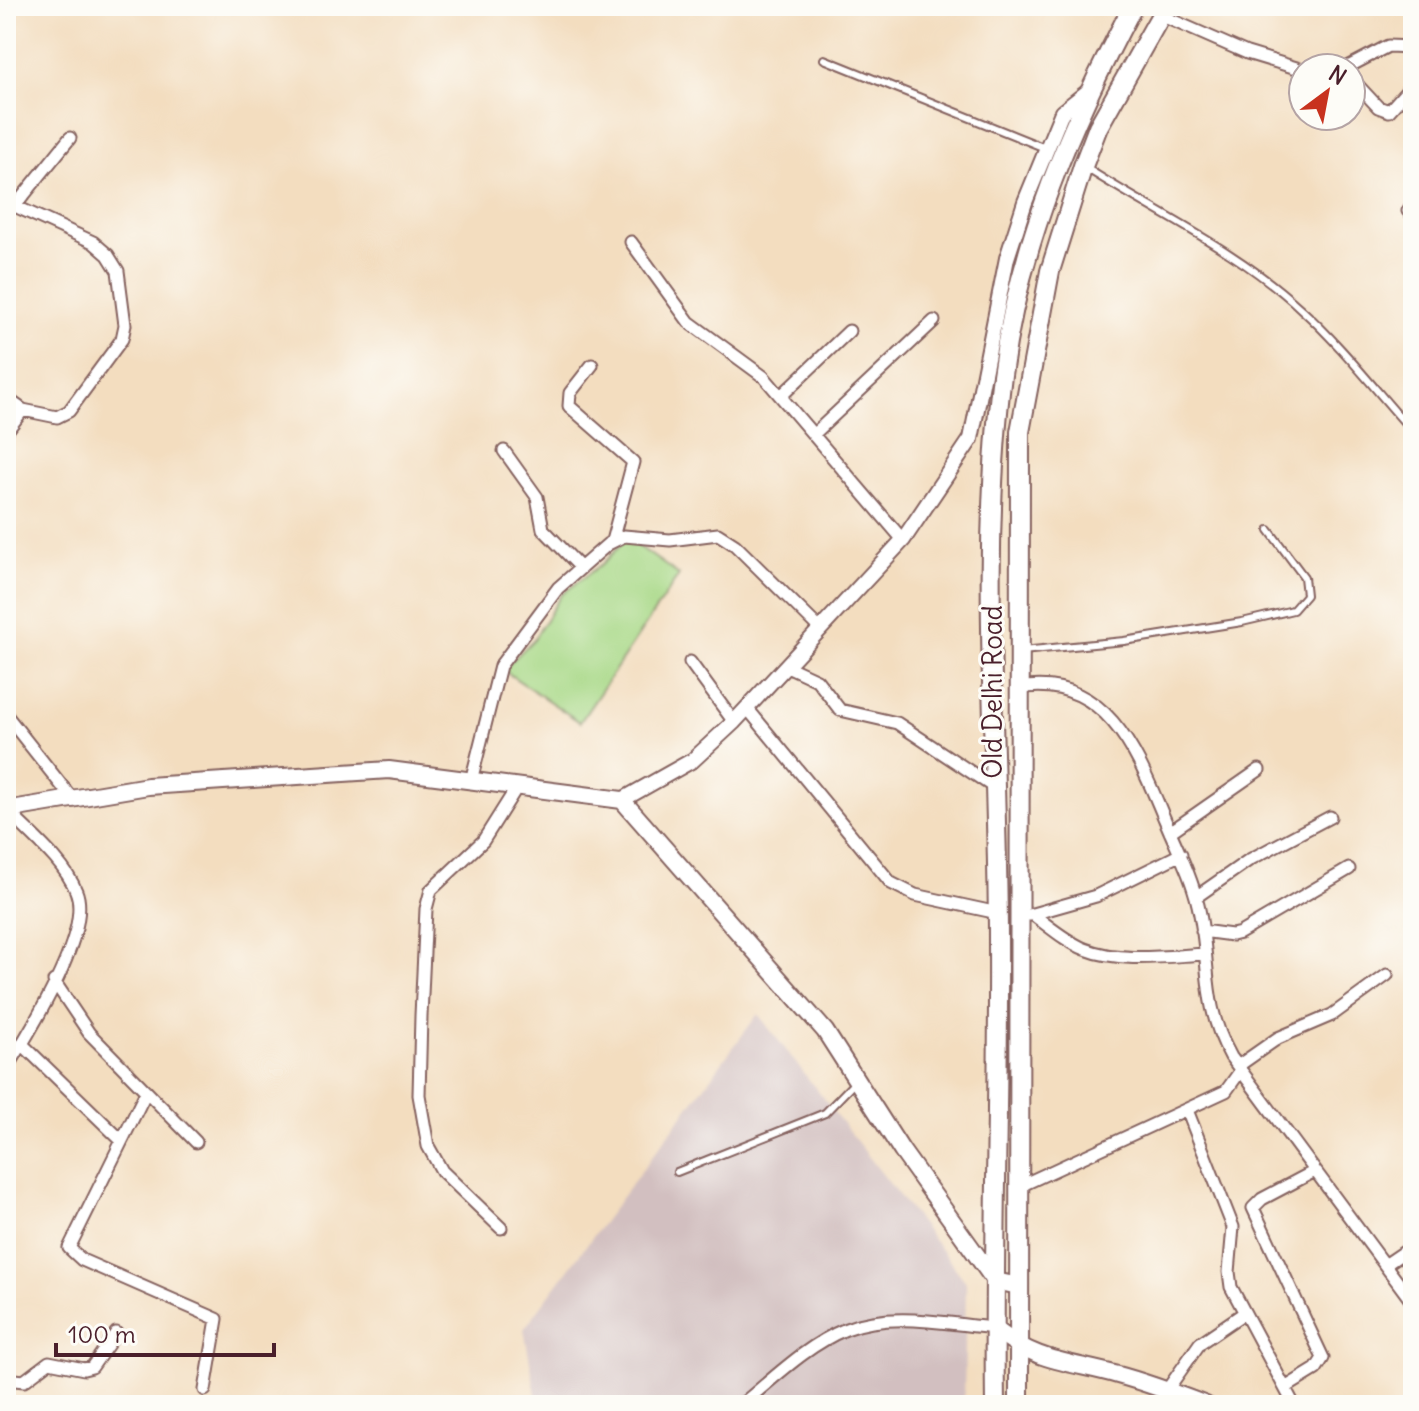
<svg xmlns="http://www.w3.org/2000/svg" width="1419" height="1411" font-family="Delius,sans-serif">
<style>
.industrial{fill:#d2bfc0}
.grass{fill:#a7d886;stroke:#787c58;stroke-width:2}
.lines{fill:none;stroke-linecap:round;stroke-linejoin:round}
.service-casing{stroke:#85625f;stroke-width:10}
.minor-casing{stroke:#85625f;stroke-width:15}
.tertiary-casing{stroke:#85625f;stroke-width:18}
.secondary-casing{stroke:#85625f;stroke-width:20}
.primary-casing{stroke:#85625f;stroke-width:22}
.service{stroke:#fff;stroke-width:6}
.minor{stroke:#fff;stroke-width:11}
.tertiary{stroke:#fff;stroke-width:14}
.secondary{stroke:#fff;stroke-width:16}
.primary{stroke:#fff;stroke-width:18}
.labels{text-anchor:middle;stroke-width:6;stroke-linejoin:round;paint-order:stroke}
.street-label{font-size:26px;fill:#4a1f2b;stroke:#fdfcf7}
</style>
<rect width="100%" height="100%" fill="#fdfcf7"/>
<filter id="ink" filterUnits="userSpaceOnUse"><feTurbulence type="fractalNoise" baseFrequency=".0125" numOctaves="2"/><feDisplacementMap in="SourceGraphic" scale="16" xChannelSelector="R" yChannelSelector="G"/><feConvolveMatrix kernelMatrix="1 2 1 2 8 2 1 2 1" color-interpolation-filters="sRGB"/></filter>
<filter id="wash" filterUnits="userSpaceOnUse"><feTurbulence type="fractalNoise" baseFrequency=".006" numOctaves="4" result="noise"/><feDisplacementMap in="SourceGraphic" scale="32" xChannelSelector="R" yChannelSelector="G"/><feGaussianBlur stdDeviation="1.8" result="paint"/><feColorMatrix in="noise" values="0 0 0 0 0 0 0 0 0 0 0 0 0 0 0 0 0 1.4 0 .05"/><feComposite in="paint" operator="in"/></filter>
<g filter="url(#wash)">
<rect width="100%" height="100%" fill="#f3ddbf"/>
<path class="industrial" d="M758 1014 966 1282 964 1405H538L524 1329Z"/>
<path class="grass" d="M627 538 679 575 580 722 503 670 534 639 561 595 603 563Z"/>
</g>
<g filter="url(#ink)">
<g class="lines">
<g class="service-casing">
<path id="service" d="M824 59 1045 148
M1086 168C1158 214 1238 250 1301 309 1342 346 1376 391 1413 432
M1022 651 1124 641 1242 622 1293 610 1306 595 1304 577 1269 530
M677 1172 825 1113 854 1083"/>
</g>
<g class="minor-casing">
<path id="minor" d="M1160 15 1247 53 1303 70
M1346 68 1388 46 1413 47
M1351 78 1378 107 1389 111 1413 84
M6 202 93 242 108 255 118 271 125 325 122 339 69 411 57 417 23 410 6 432
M15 206 70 138
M1408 211 1413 203
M631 242 689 322 764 377 903 540
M592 365 570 393 569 406 633 462 612 541
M781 396 849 331
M6 398 23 410
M814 434 934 321
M504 451 537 497 543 529 581 568
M690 662 734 722
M787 666 817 680 840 710 897 723 995 788
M1019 688C1106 673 1137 753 1165 820 1177 849 1191 875 1198 905 1212 964 1200 1001 1231 1057L1413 1303
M747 708 891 883 915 895 998 913
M6 715 74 801
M471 781 500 666 558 588 608 544 624 536 670 540 718 534 735 545 821 630
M6 817 9 812C31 835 64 861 76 891 93 931 28 1035 6 1070
M1170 832 1259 770
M1196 897 1249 860 1330 817
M1032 914C1049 926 1065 941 1085 949 1120 963 1167 956 1205 954
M1029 915 1096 896 1181 854
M1202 931 1232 935 1240 933 1349 869
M54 981 89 1033 196 1142
M22 1044 121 1140
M1238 1066 1278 1038 1332 1015 1387 975
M146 1092 69 1248 82 1260 217 1319 205 1390
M1187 1110 1233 1227 1229 1272 1231 1287 1294 1405
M1018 1187 1226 1091 1241 1070
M501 1228 442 1171 428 1146 419 1095 421 1016 426 909 431 890 483 841 517 787
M1385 1265 1413 1246
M6 1379 24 1381 49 1362 84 1369 92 1367 116 1333
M1285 1388 1316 1369 1323 1358 1253 1208 1262 1199 1315 1171
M1167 1390 1200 1343 1244 1313
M741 1405C773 1379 807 1345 846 1329 891 1311 947 1324 994 1328"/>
</g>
<g class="tertiary-casing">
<path id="tertiary" d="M622 800 693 760 734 722 903 540 971 439 1007 258 1025 202 1062 112 1091 89"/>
</g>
<g class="secondary-casing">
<path id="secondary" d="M6 810 148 786 389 770 622 800 825 1031 902 1151 995 1281 1019 1286
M994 1328C1037 1363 1068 1361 1118 1375 1148 1383 1177 1394 1206 1405"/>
</g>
<g class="primary-casing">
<path id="primary" d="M995 1405C993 1250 999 1095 998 940 998 753 979 562 1002 375 1019 245 1072 120 1133 6
M1019 1405 1020 432 1050 271 1083 166 1098 127 1166 6"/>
</g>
<use href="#service" class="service"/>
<use href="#minor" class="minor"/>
<use href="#tertiary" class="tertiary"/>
<use href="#secondary" class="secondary"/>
<use href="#primary" class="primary"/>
</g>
</g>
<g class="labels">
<g class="street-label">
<text transform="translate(993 692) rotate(-90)" y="9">Old Delhi Road</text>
</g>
</g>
<rect width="1419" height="1411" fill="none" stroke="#fdfcf7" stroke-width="32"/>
<g transform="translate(1327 92) rotate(32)"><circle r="38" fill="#fdfcf7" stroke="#b5a4a5" stroke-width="2"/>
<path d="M0-6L14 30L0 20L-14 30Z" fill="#c8321e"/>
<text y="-12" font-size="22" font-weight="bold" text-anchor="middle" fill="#4a1f2b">N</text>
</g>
<path d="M56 1343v12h218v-12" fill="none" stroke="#4a1f2b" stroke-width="4"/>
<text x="68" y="1343" font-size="24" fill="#4a1f2b" stroke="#fdfcf7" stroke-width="6" paint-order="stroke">100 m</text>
</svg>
